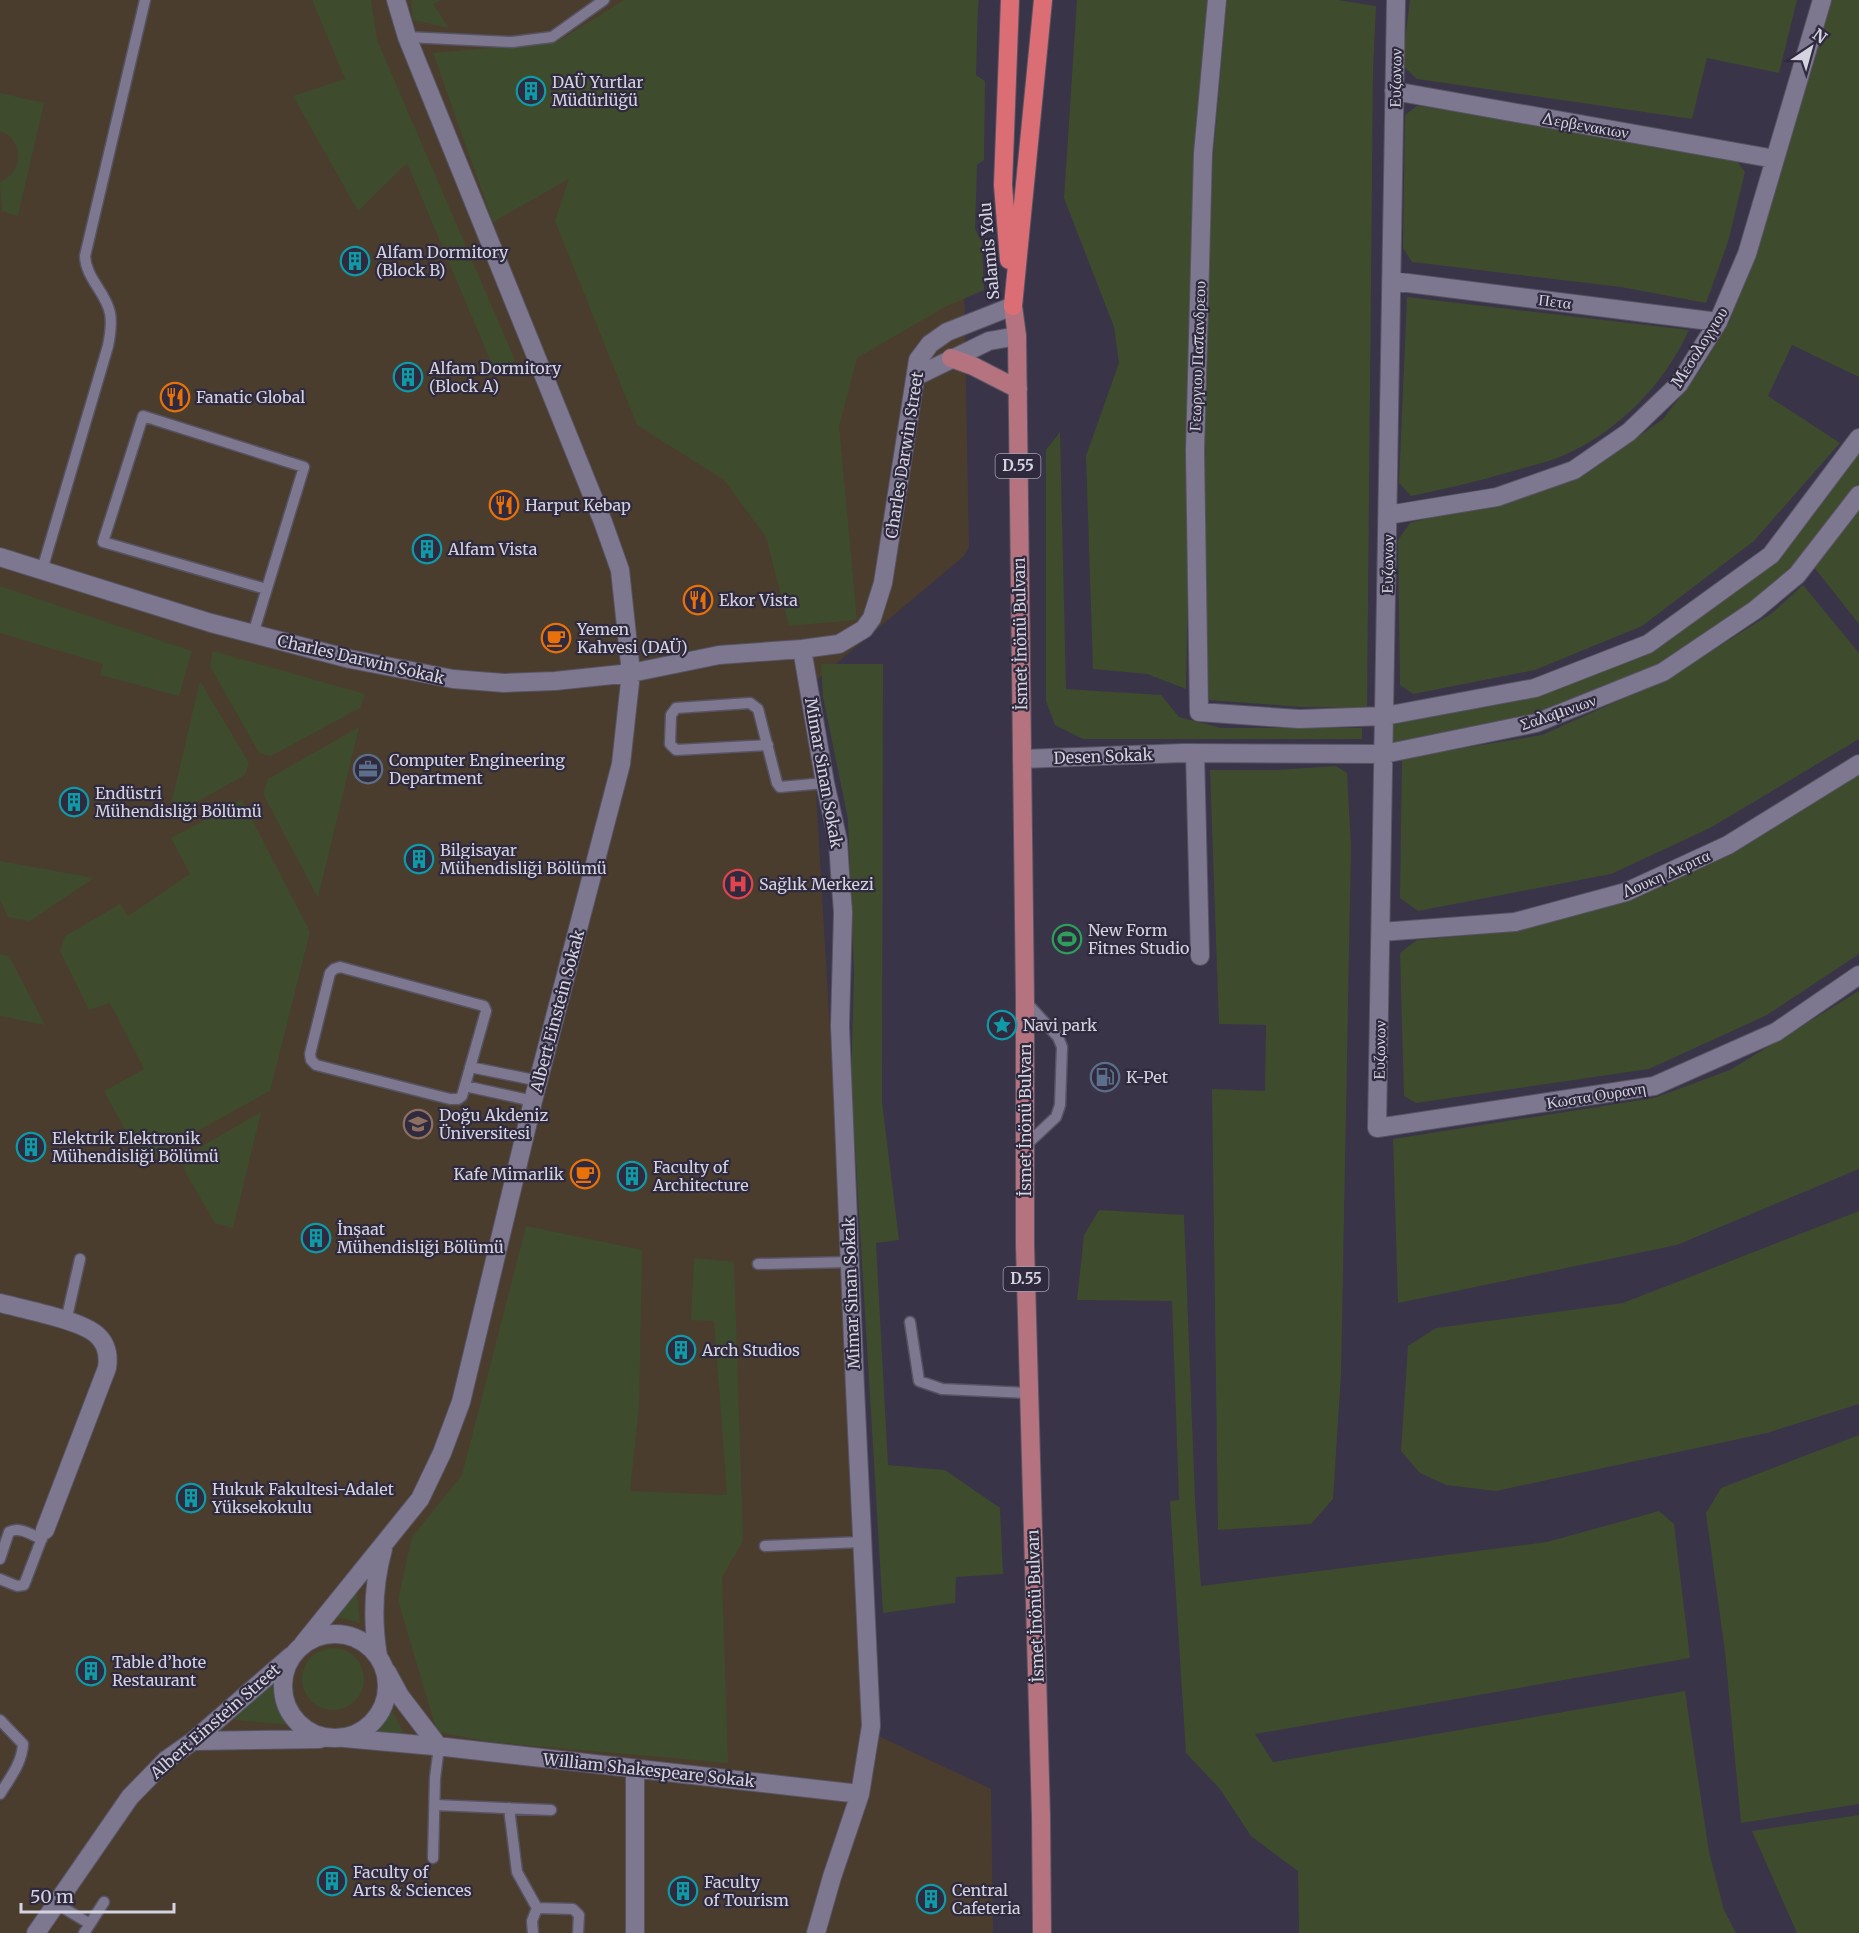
<svg xmlns="http://www.w3.org/2000/svg" width="1859" height="1933" font-family="Merriweather,serif">
<style>
.education{fill:#4a3d2e}
.green{fill:#3f4b2d}
.lines{fill:none;stroke-linecap:round;stroke-linejoin:round}
.lane-casing{stroke:#565363;stroke-width:13}
.street-casing{stroke:#565363;stroke-width:20}
.primary-casing{stroke:#565363;stroke-width:20}
.highway-casing{stroke:#565363;stroke-width:20}
.lane{stroke:#7d788f;stroke-width:10}
.street{stroke:#7d788f;stroke-width:18}
.primary{stroke:#b5727f;stroke-width:18}
.highway{stroke:#db6e75;stroke-width:18}
.labels{text-anchor:middle;stroke-width:4.5;stroke-linejoin:round;paint-order:stroke}
.shield{fill:#2f2a3e;stroke:#a3a0af;stroke-width:1.5}
.shield-label{font-size:15px;font-weight:bold;fill:#d5d3e0}
.street-label{font-size:16px;fill:#d5d3e0;stroke:#2f2a3e}
.poi-label{font-size:16px;fill:#d5d3e0;stroke:#2f2a3e;text-anchor:start}
</style>
<rect width="100%" height="100%" fill="#393448"/>
<path class="education" d="M0 0H979L962 174 969 547 964 556 813 683 810 690 861 1558 868 1731 991 1789 993 1933H0Z"/>
<path class="green" d="M312 0H371L377 40 515 360 496 374 407 163 358 211 293 96 345 79Z
M411 0H441L433 4 449 28 413 20Z
M624 0H978L976 75 985 81 984 160 977 165 975 229 982 243 984 290 945 307 857 358 839 426 857 620 789 626 766 537 724 480 637 425 555 221 569 179 493 222 433 53 557 42Z
M1077 0H1210L1196 140 1186 689 1147 674 1093 669 1086 456 1119 363 1114 327 1064 198Z
M1227 0H1338L1376 6 1373 71 1367 708 1302 707 1209 700 1203 464 1213 158Z
M1410 0H1797L1779 73 1707 58 1692 119 1417 79 1402 65Z
M1831 0H1859V377L1792 345 1768 396 1840 443 1754 541 1642 626 1535 670 1413 694 1400 685 1398 540 1410 523 1583 476 1663 419 1699 372 1730 321 1756 245Z
M0 93 44 103 18 216 2 211 0 182C24 172 25 140 0 131Z
M1417 106 1455 110 1736 160 1745 172 1728 242 1706 303 1621 287 1412 262 1403 248 1405 115Z
M1407 297 1689 330C1664 385 1618 432 1562 456 1551 461 1538 464 1527 467 1488 479 1450 488 1411 496L1399 483Z
M1060 432 1066 689 1161 695 1179 717 1221 728H1362V739H1083L1055 725 1046 701V450Z
M1859 438V495L1797 575 1663 672 1536 723 1384 754 1385 716 1535 688 1648 644 1771 555Z
M1859 509V624L1813 566Z
M1803 585 1859 653V739L1710 828 1611 874 1418 911 1400 898 1402 758 1542 735 1667 679 1772 613Z
M0 586 192 651 179 696 100 675 103 664 0 633Z
M213 651 365 694 360 708 271 756 259 753 210 666Z
M821 664H883L882 1102 899 1240 876 1243 888 1465 945 1470 1000 1508 1003 1574 956 1577 955 1603 883 1613 851 1080 854 974 848 819 823 697Z
M200 681 249 763 245 775 168 818Z
M359 727 318 898 263 794 268 779Z
M1336 766 1347 773 1351 846 1341 1375 1333 1499 1311 1524 1218 1530 1212 1089 1265 1091 1266 1025 1219 1024 1210 770H1277Z
M1859 773V954L1767 1015 1649 1069 1416 1103 1404 1096 1400 953 1417 940 1516 931 1637 897 1730 852Z
M242 800 310 932 270 1091 152 1156 137 1152 104 1091 144 1069 110 1003 89 1010 60 951 65 936 120 904 128 916 190 874 171 838Z
M0 861 94 878 30 921 8 917 0 900Z
M0 954 9 956 45 1025 0 1016Z
M1859 991V1169L1677 1245 1398 1303 1393 1139 1654 1098 1730 1070Z
M261 1112 233 1228 215 1223 184 1170 188 1154Z
M1099 1210 1184 1215 1195 1499 1201 1586 1547 1542 1659 1511 1674 1524 1690 1658 1255 1734 1273 1762 1685 1691 1709 1852 1724 1910 1736 1933H1299L1298 1871 1251 1836 1220 1789 1186 1753 1170 1501 1179 1500 1172 1301 1077 1300 1084 1235Z
M1859 1211V1404L1767 1433 1496 1491 1446 1485 1420 1473 1401 1451 1408 1346 1436 1328 1623 1303Z
M526 1226 642 1250 639 1406 630 1491 727 1495 714 1321 691 1320 694 1258 734 1262 743 1541 722 1577 728 1763 492 1742 437 1732 398 1600 412 1537 462 1475Z
M1859 1435V1804L1741 1823 1725 1652 1706 1513 1721 1488Z
M356 1586 360 1623 342 1618 324 1617Z
M302 1679a31 31 0 1 1 62 0a31 31 0 1 1-62 0Z
M275 1677 276 1702 294 1725 234 1720Z
M388 1704 405 1735 369 1731Z
M1859 1815V1933H1797L1752 1831Z"/>
<g class="lines">
<g class="lane-casing">
<path id="lane" d="M407 37 512 42 552 37 604 0
M42 570 108 346C110 336 112 323 110 313 106 292 86 279 85 256L145 0
M253 634 304 467 143 416 103 542 266 589
M768 745 676 750 670 744 671 715 676 708 750 703 758 709 777 783 780 787 825 783
M340 967 484 1006 486 1011 462 1096 458 1099H450L316 1065 311 1060 310 1054 330 973 334 969Z
M1025 1001 1058 1037 1062 1047 1060 1105 1056 1117 1025 1146
M470 1067 539 1081
M465 1086 533 1101
M758 1264 850 1262
M66 1321 80 1259
M910 1322 919 1381 942 1389 1029 1393
M765 1546 862 1542
M0 1559 9 1532C20 1526 31 1535 42 1539
M0 1579 17 1586 24 1585 45 1530
M0 1720 23 1744C22 1763 10 1778 0 1794
M435 1805 551 1810
M509 1808 517 1872 537 1908 532 1921 533 1933
M433 1858 435 1778 439 1747
M57 1904 90 1924 84 1933
M537 1908 573 1909 579 1915 578 1933
M90 1924 104 1902"/>
</g>
<g class="street-casing">
<path id="street" d="M1217 0 1203 154 1195 451 1199 712 1299 719 1385 716 1535 688 1648 644 1771 555 1859 438
M1396 0 1377 1128 1654 1086 1776 1032 1859 975
M1394 91 1775 159
M1392 281 1718 322
M917 376 989 341 1017 336
M1388 515 1497 497 1574 470 1629 432 1679 384 1718 322 1747 254 1822 0
M0 557 211 623 350 659 453 679 504 683 555 681 631 673 719 655 802 649 839 644 864 629 872 618 883 583 918 360 930 344 947 332 1013 306
M802 649 825 783 838 841 840 873 843 912 840 1026 855 1388 871 1726 860 1794 832 1877 816 1933
M1195 753 1200 956
M1022 759 1184 753 1384 754 1536 723 1663 672 1755 610 1797 575 1859 495
M1381 932 1515 922 1626 892 1728 845 1859 764
M0 1303C23 1309 81 1320 97 1335 107 1344 109 1355 107 1368L45 1530
M283 1686a52 52 0 1 1 104 0a52 52 0 1 1-104 0Z
M303 1644 420 1499 442 1453 461 1402 533 1101 621 764 631 673 620 570 603 522 407 37 396 0
M378 1656C372 1620 373 1585 383 1549
M387 1672 400 1696 439 1747
M344 1738 445 1747 860 1794
M193 1741 320 1739
M635 1769V1933
M36 1933 130 1797 166 1760 193 1741 291 1656"/>
</g>
<g class="primary-casing">
<path id="primary" d="M1013 306 1017 336 1025 1001V1245L1041 1816 1042 1933
M951 358 973 366 1018 389"/>
</g>
<g class="highway-casing">
<path id="highway" d="M1009 260 1003 185 1010 0
M1013 306 1043 0"/>
</g>
<use href="#lane" class="lane"/>
<use href="#street" class="street"/>
<use href="#primary" class="primary"/>
<use href="#highway" class="highway"/>
</g>
<defs>
<g id="building-ring" transform="scale(1.5)"><circle r="9.5" fill="#2f2a3e" stroke="#0f9aa8" stroke-width="1.5"/><path d="M-4-6H4V6H1V3H-1V6H-4ZM-2.5-4.3h1.7v1.8h-1.7ZM.8-4.3h1.7v1.8H.8ZM-2.5-1h1.7V.8h-1.7ZM.8-1h1.7V.8H.8Z" fill="#0f9aa8"/></g>
<g id="restaurant-ring" transform="scale(1.5)"><circle r="9.5" fill="#2f2a3e" stroke="#e8710a" stroke-width="1.5"/><path d="M-5-6h1v4h1v-4h1v4h1v-4h1v5L-1.5 .5V6h-2V.5L-5-1ZM5-6V6H3V1.5H1.5Q1.5-4 5-6Z" fill="#e8710a"/></g>
<g id="cafe-ring" transform="scale(1.5)"><circle r="9.5" fill="#2f2a3e" stroke="#e8710a" stroke-width="1.5"/><path d="M-5.5-4.5H6V0H3Q3 3.5 0 3.5H-2.5Q-5.5 3.5-5.5 0ZM3-3.2v2h1.7v-2ZM-6 4.5H4V6H-6Z" fill="#e8710a"/></g>
<g id="office-ring" transform="scale(1.5)"><circle r="9.5" fill="#2f2a3e" stroke="#5c6f8a" stroke-width="1.5"/><path d="M-6-3h4V-5.5h4V-3h4V5H-6ZM-1-4.5V-3h2v-1.5ZM-6 0V1H6V0Z" fill="#5c6f8a"/></g>
<g id="hospital-ring" transform="scale(1.5)"><circle r="9.5" fill="#2f2a3e" stroke="#e0444e" stroke-width="1.5"/><path d="M-5-5h3v3.5h4V-5h3V5h-3V1.5h-4V5h-3Z" fill="#e0444e"/></g>
<g id="stadium-ring" transform="scale(1.5)"><circle r="9.5" fill="#2f2a3e" stroke="#2e9e5b" stroke-width="1.5"/><path d="M0-5a6.5 5 0 1 0 0 10a6.5 5 0 1 0 0-10ZM-3.5-1.8h7v3.6h-7Z" fill="#2e9e5b"/></g>
<g id="sight-ring" transform="scale(1.5)"><circle r="9.5" fill="#2f2a3e" stroke="#0f9aa8" stroke-width="1.5"/><path d="M0-6L1.8-2.2L6-1.7L2.9 1.2L3.7 5.4L0 3.3L-3.7 5.4L-2.9 1.2L-6-1.7L-1.8-2.2Z" fill="#0f9aa8"/></g>
<g id="fuel-ring" transform="scale(1.5)"><circle r="9.5" fill="#2f2a3e" stroke="#5c6f8a" stroke-width="1.5"/><path d="M-5.5-6h7V0h2V4h1.3V-2.5L3-4.5l.8-.8L6-3V5H2.5V1h-1V6h-7ZM-4.2-4.7v3.2H.2V-4.7Z" fill="#5c6f8a"/></g>
<g id="university-ring" transform="scale(1.5)"><circle r="9.5" fill="#2f2a3e" stroke="#8d6e63" stroke-width="1.5"/><path d="M0-5L7-2L0 1L-7-2ZM-4 1L0 2.5L4 1V4Q0 6-4 4Z" fill="#8d6e63"/></g>
</defs>
<g fill-rule="evenodd">
<use href="#building-ring" x="531" y="91"/>
<use href="#building-ring" x="355" y="261"/>
<use href="#building-ring" x="408" y="377"/>
<use href="#restaurant-ring" x="175" y="397"/>
<use href="#restaurant-ring" x="504" y="505"/>
<use href="#building-ring" x="427" y="549"/>
<use href="#restaurant-ring" x="698" y="600"/>
<use href="#cafe-ring" x="556" y="638"/>
<use href="#office-ring" x="368" y="769"/>
<use href="#building-ring" x="74" y="802"/>
<use href="#building-ring" x="419" y="859"/>
<use href="#hospital-ring" x="738" y="884"/>
<use href="#stadium-ring" x="1067" y="939"/>
<use href="#sight-ring" x="1002" y="1025"/>
<use href="#fuel-ring" x="1105" y="1077"/>
<use href="#university-ring" x="418" y="1124"/>
<use href="#building-ring" x="31" y="1147"/>
<use href="#cafe-ring" x="585" y="1174"/>
<use href="#building-ring" x="632" y="1176"/>
<use href="#building-ring" x="316" y="1238"/>
<use href="#building-ring" x="681" y="1350"/>
<use href="#building-ring" x="191" y="1498"/>
<use href="#building-ring" x="91" y="1671"/>
<use href="#building-ring" x="332" y="1881"/>
<use href="#building-ring" x="683" y="1891"/>
<use href="#building-ring" x="931" y="1899"/>
</g>
<g class="labels">
<g class="shield">
<rect x="995.5" y="454" width="45" height="24" rx="4.5"/>
<rect x="1003.5" y="1267" width="45" height="24" rx="4.5"/>
</g>
<g class="shield-label">
<text x="1018" y="471">D.55</text>
<text x="1026" y="1284">D.55</text>
</g>
<g class="street-label">
<text transform="translate(1395 78) rotate(-89)" y="6">Ευζωνων</text>
<text transform="translate(1585 125) rotate(10)" y="6">Δερβενακιων</text>
<text transform="translate(989 251) rotate(-95)" y="6">Salamis Yolu</text>
<text transform="translate(1555 301) rotate(7)" y="6">Πετα</text>
<text transform="translate(1699 347) rotate(-58)" y="6">Μεσολογγιου</text>
<text transform="translate(1197 356) rotate(-88)" y="6">Γεωργιου Παπανδρεου</text>
<text transform="translate(904 455) rotate(-81)" y="6">Charles Darwin Street</text>
<text transform="translate(1387 564) rotate(-89)" y="6">Ευζωνων</text>
<text transform="translate(1020 634) rotate(-91)" y="6">İsmet İnönü Bulvarı</text>
<text transform="translate(361 659) rotate(13)" y="6">Charles Darwin Sokak</text>
<text transform="translate(1558 712) rotate(-19)" y="6">Σαλαμινιων</text>
<text transform="translate(1103 756) rotate(-2)" y="6">Desen Sokak</text>
<text transform="translate(824 773) rotate(80)" y="6">Mimar Sinan Sokak</text>
<text transform="translate(1666 873) rotate(-24)" y="6">Λουκη Ακριτα</text>
<text transform="translate(557 1011) rotate(-75)" y="6">Albert Einstein Sokak</text>
<text transform="translate(1379 1050) rotate(-89)" y="6">Ευζωνων</text>
<text transform="translate(1596 1095) rotate(-9)" y="6">Κωστα Ουρανη</text>
<text transform="translate(1025 1120) rotate(-90)" y="6">İsmet İnönü Bulvarı</text>
<text transform="translate(851 1293) rotate(-92)" y="6">Mimar Sinan Sokak</text>
<text transform="translate(1035 1606) rotate(-92)" y="6">İsmet İnönü Bulvarı</text>
<text transform="translate(215 1721) rotate(-41)" y="6">Albert Einstein Street</text>
<text transform="translate(649 1770) rotate(6)" y="6">William Shakespeare Sokak</text>
</g>
<g class="poi-label">
<text x="552" y="88">DAÜ Yurtlar<tspan x="552" dy="18">Müdürlüğü</tspan></text>
<text x="376" y="258">Alfam Dormitory<tspan x="376" dy="18">(Block B)</tspan></text>
<text x="429" y="374">Alfam Dormitory<tspan x="429" dy="18">(Block A)</tspan></text>
<text x="196" y="403">Fanatic Global</text>
<text x="525" y="511">Harput Kebap</text>
<text x="448" y="555">Alfam Vista</text>
<text x="719" y="606">Ekor Vista</text>
<text x="577" y="635">Yemen<tspan x="577" dy="18">Kahvesi (DAÜ)</tspan></text>
<text x="389" y="766">Computer Engineering<tspan x="389" dy="18">Department</tspan></text>
<text x="95" y="799">Endüstri<tspan x="95" dy="18">Mühendisliği Bölümü</tspan></text>
<text x="440" y="856">Bilgisayar<tspan x="440" dy="18">Mühendisliği Bölümü</tspan></text>
<text x="759" y="890">Sağlık Merkezi</text>
<text x="1088" y="936">New Form<tspan x="1088" dy="18">Fitnes Studio</tspan></text>
<text x="1023" y="1031">Navi park</text>
<text x="1126" y="1083">K-Pet</text>
<text x="439" y="1121">Doğu Akdeniz<tspan x="439" dy="18">Üniversitesi</tspan></text>
<text x="52" y="1144">Elektrik Elektronik<tspan x="52" dy="18">Mühendisliği Bölümü</tspan></text>
<text x="653" y="1173">Faculty of<tspan x="653" dy="18">Architecture</tspan></text>
<text x="564" y="1180" text-anchor="end">Kafe Mimarlik</text>
<text x="337" y="1235">İnşaat<tspan x="337" dy="18">Mühendisliği Bölümü</tspan></text>
<text x="702" y="1356">Arch Studios</text>
<text x="212" y="1495">Hukuk Fakultesi-Adalet<tspan x="212" dy="18">Yüksekokulu</tspan></text>
<text x="112" y="1668">Table d’hote<tspan x="112" dy="18">Restaurant</tspan></text>
<text x="353" y="1878">Faculty of<tspan x="353" dy="18">Arts &amp; Sciences</tspan></text>
<text x="704" y="1888">Faculty<tspan x="704" dy="18">of Tourism</tspan></text>
<text x="952" y="1896">Central<tspan x="952" dy="18">Cafeteria</tspan></text>
</g>
</g>
<g transform="translate(1811 48) rotate(36)" stroke="#2f2a3e" stroke-width="4.5" paint-order="stroke">
<path d="M0-4.5L10 22L0 15L-10 22Z" fill="#d5d3e0"/>
<text y="-9" font-size="16" font-weight="bold" text-anchor="middle" fill="#d5d3e0">N</text>
</g>
<path d="M21 1903v9h153v-9" fill="none" stroke="#d5d3e0" stroke-width="3"/>
<text x="30" y="1903" font-size="18" fill="#d5d3e0" stroke="#2f2a3e" stroke-width="4.5" paint-order="stroke">50 m</text>
</svg>
